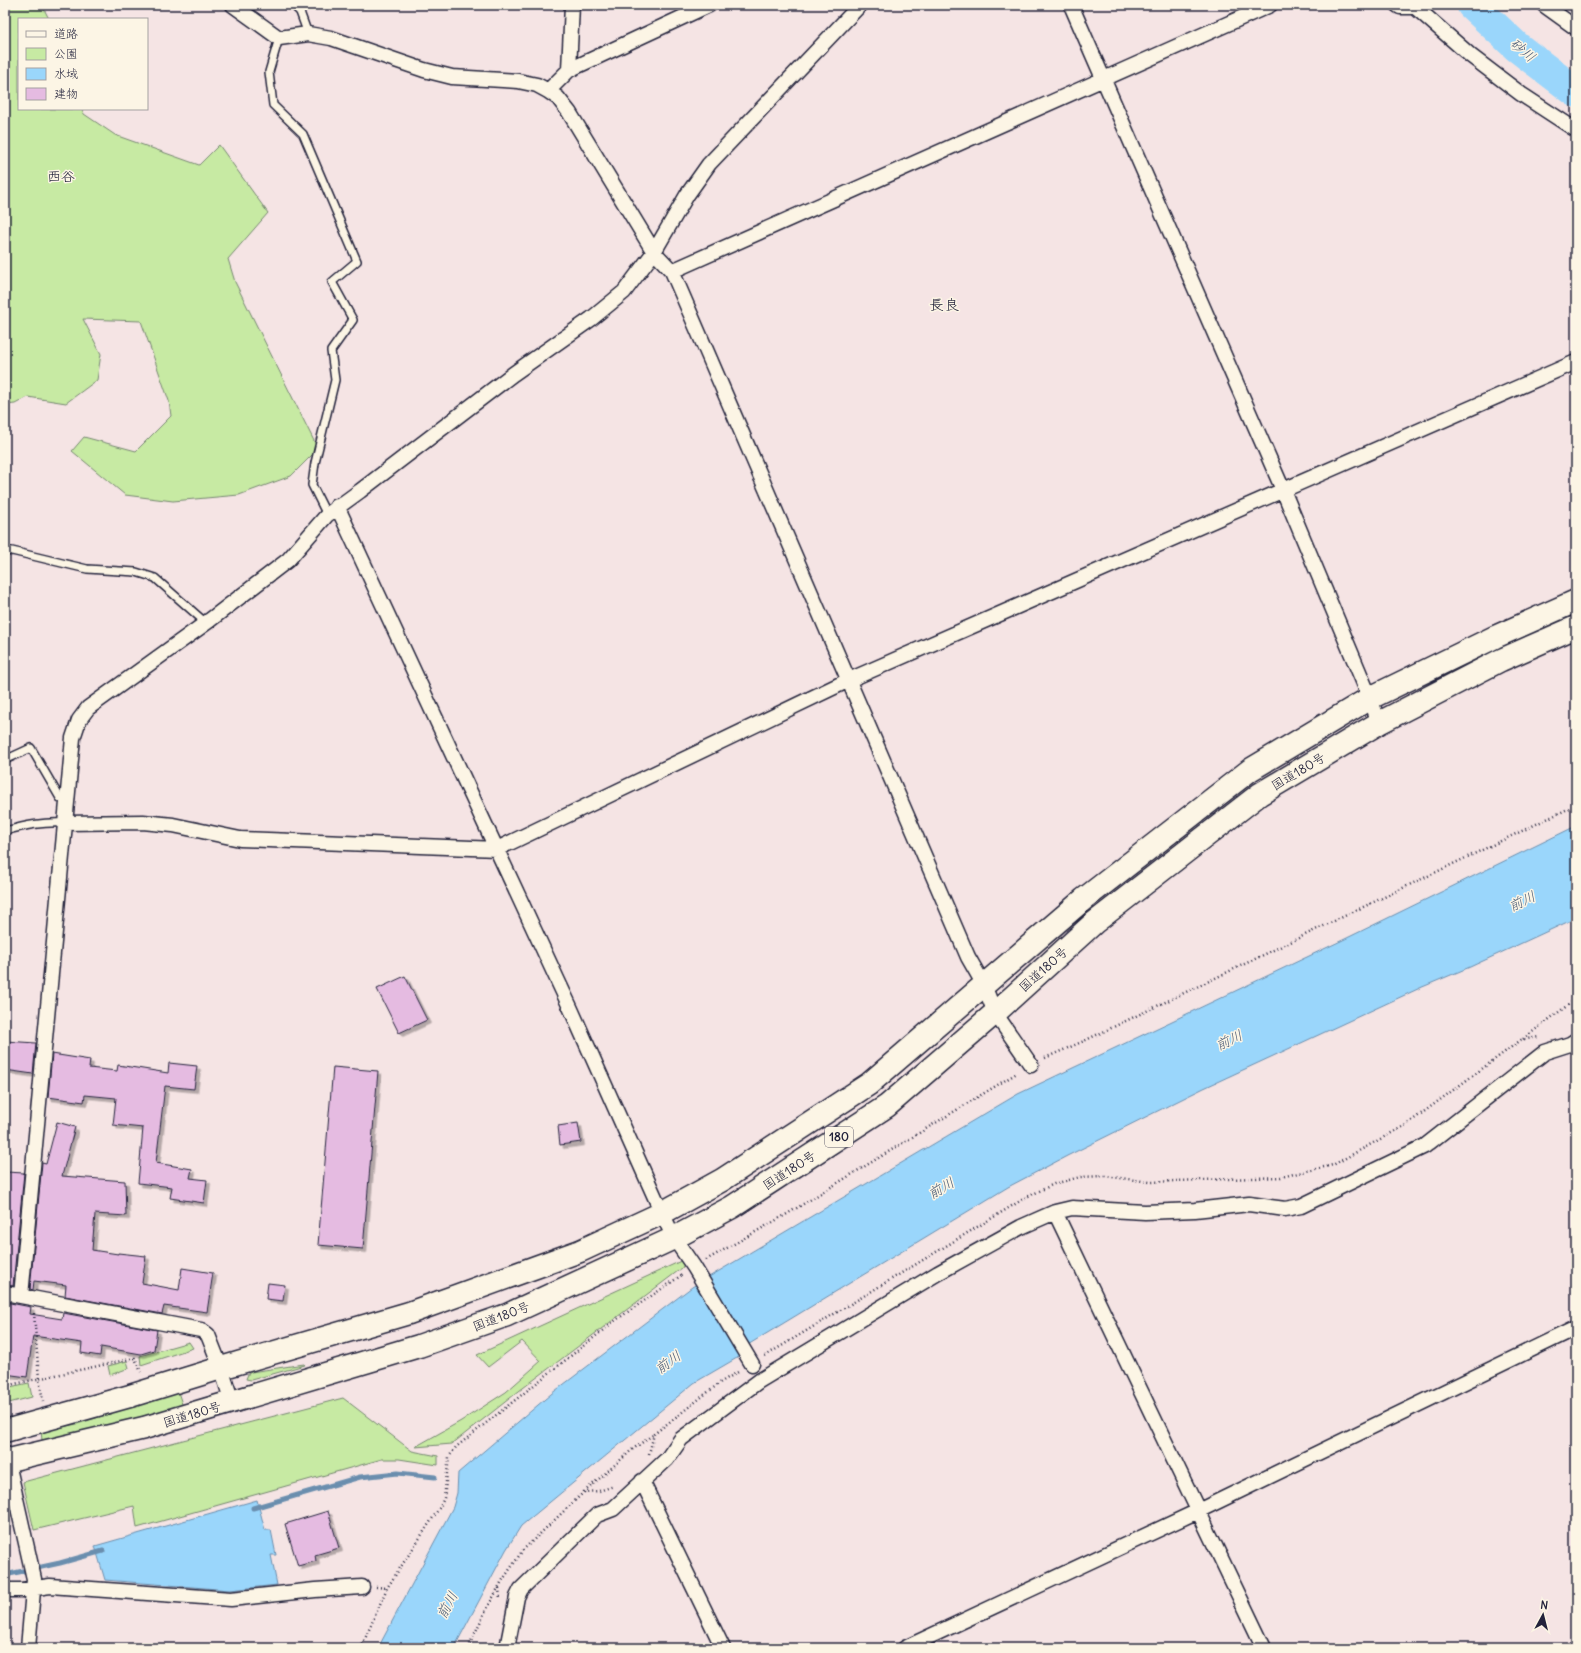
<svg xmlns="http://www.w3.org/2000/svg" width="1581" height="1653" font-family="Delius,'Klee One',sans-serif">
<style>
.green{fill:#c7eaa3;stroke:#74866f}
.water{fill:#9ad6fb;stroke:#6a8eae}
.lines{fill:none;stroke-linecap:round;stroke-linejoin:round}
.stream{stroke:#6a8eae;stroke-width:5}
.river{stroke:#9ad6fb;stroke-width:31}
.building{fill:#e5bbe1;stroke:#22223b;filter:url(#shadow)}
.lane-casing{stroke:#22223b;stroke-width:10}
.street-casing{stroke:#22223b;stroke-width:17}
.highway-casing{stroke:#22223b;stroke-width:25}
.path{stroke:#22223b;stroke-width:2.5;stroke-dasharray:1 3;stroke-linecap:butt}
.lane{stroke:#fcf5e5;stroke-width:7}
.street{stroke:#fcf5e5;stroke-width:14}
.highway{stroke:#fcf5e5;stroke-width:22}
.labels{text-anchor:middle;stroke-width:3;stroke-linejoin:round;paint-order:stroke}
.shield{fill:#fcf5e5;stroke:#63616e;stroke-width:1}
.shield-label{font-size:12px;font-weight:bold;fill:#22223b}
.street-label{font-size:13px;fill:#22223b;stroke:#fcf5e5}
.water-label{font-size:14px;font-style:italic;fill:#465875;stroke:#fcf5e5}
.neighbourhood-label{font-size:14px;fill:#22223b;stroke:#fcf5e5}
.quarter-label{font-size:15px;fill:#22223b;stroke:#fcf5e5}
</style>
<defs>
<filter id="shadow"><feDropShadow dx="3.5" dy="3.5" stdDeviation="0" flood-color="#0004"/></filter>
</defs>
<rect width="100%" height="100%" fill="#f5e4e4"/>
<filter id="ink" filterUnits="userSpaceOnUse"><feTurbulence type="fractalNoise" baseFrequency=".025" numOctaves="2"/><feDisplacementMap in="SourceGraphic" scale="8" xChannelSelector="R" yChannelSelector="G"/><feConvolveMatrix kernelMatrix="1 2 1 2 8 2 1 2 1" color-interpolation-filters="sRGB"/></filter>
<g filter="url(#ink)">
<path class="green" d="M5 5H42L49 19H19V109H82L84 114 115 135 199 165 219 145 268 213 228 259 235 282 318 449 291 476 239 495 173 501 125 495 72 451 84 437 136 451 171 416 169 401 141 321 83 319 101 354 97 380 66 403 28 397 15 404 5 405Z
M683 1260 684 1264 682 1268 519 1391 452 1444 415 1447 461 1421 506 1392 541 1361 522 1341 488 1367 477 1355Z
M189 1342 193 1348 141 1365 140 1356Z
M127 1361 129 1368 110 1375 108 1366Z
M304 1364 305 1365 251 1380 246 1379 248 1374 251 1372Z
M29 1383 32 1397 5 1404V1388Z
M178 1392 183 1407 80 1433 42 1440 41 1431 77 1424Z
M343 1398 412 1451 438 1456V1465L399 1459H382L137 1528 134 1506 34 1530 23 1482Z"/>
<path class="water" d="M1576 826V918L1470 967 1420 988 1204 1088 1067 1156 1008 1187 746 1346 742 1355 694 1383 521 1526 506 1550 454 1648H378L453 1507 457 1493 458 1473 551 1394 692 1287 1018 1094 1345 939Z
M257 1500 265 1530H271L276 1555H271L277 1585 230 1590 105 1580 95 1546Z"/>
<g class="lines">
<path class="stream" d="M253 1508 360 1477 398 1473 435 1477
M5 1575 60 1563 103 1551"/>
<path class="river" d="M1472 5 1517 47 1576 92"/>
</g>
<path class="building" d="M405 976 427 1020 399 1033 377 989Z
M5 1041 36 1043 33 1074 5 1070Z
M52 1054 90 1060 89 1068 117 1071 118 1065 168 1073 169 1063 197 1066 194 1089 165 1086 156 1163 192 1169 190 1178 207 1180 204 1203 170 1198 172 1187 138 1183 143 1128 113 1125 116 1098 85 1095 84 1102 48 1097Z
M333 1067 378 1071 363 1249 318 1245Z
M57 1122 75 1127 62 1176 125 1181 126 1216 95 1214 92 1250 118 1254V1253L146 1256 142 1283 179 1290 182 1268 213 1273 207 1312 164 1306 162 1314 65 1296 66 1285 34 1281 33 1290 30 1289 42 1163 46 1164Z
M578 1123 581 1142 560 1145 558 1126Z
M6 1172 24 1173 13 1286 5 1285Z
M268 1283 285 1285 283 1301 266 1299Z
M5 1302 31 1307 30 1314 62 1319 63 1313 157 1330 154 1350 141 1354 101 1347 100 1356 81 1353 82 1343 33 1336 27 1377 5 1374Z
M328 1511 339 1548 315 1555 316 1561 298 1566 285 1524Z"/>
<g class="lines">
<g class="lane-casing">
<path id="lane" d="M293 5 300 12 308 34
M279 38 269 72 273 105 303 134 357 261 332 282 353 320 331 351 335 380 315 463 312 485 327 515
M5 552 12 551 87 569 136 572 155 578 206 623
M5 760 31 748 60 798 67 801
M5 831C27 825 42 822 65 823"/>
</g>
<g class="street-casing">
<path id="street" d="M233 5 279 38 308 34 331 38 424 70 452 77 518 81 537 85 548 91 558 98 569 112 654 252 672 271 968 957 984 985 995 1013 1031 1065
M1071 5 1283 490 1370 698 1379 723
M1397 5 1400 7H1415
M1413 5 1471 56 1521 94 1576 130
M1544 5 1576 28
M569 70 572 5
M548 91 569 70 709 5
M672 271 1270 5
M337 506 570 1007 662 1213 674 1238 694 1267 752 1364
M65 823 143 822 173 825 240 839 497 849 849 680 1576 362
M1055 1212 1264 1648
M5 1293 201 1330 208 1335 221 1368 232 1402
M21 1296 73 738 79 720 88 708 210 620 288 560 327 515 360 491 513 374 591 319 624 292 654 252 687 195 709 164 860 5
M6 1454 34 1579 28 1648
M642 1481 723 1648
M5 1590H22L50 1586 231 1599 315 1590 362 1587
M507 1648 517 1597 521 1589 597 1515 613 1509 667 1459 681 1439 759 1381 938 1273 1021 1227 1055 1212 1072 1208 1145 1212 1195 1210 1249 1204 1285 1209 1301 1206 1425 1146 1545 1052 1570 1044 1576 1040
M905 1648 1198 1511 1576 1328
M1575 1648H1576"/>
</g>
<g class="highway-casing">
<path id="highway" d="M5 1431 130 1396 221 1368 409 1313 580 1251 662 1213 722 1180 869 1084 1084 899 1250 770 1370 698 1495 637 1576 601
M5 1461 144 1428 419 1346 507 1315 674 1238 732 1207 887 1106 995 1013 1094 923 1260 794 1379 723 1501 660 1576 627"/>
</g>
<path class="path" d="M1523 1039 1576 999
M1045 1058 1084 1041 1576 805
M706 1260 787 1214 1017 1073
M34 1313 39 1379 43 1401
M765 1356 1025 1198 1054 1184 1080 1177 1105 1176 1150 1182 1281 1177 1333 1165 1406 1125 1521 1040 1539 1037
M5 1386 135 1358 141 1372
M649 1454 654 1434 721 1382 740 1371
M584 1492 633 1449 654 1434
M376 1587 387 1588
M499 1588 500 1599
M361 1648 387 1588 440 1507 444 1498 449 1457 456 1447 616 1320 682 1275
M468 1648 485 1612 502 1581 523 1550 584 1492 599 1491 614 1486"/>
<use href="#lane" class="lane"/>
<use href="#street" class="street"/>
<use href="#highway" class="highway"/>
</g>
</g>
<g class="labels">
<rect class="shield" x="825" y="1127" width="28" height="20" rx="3"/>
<g class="shield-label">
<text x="839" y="1141">180</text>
</g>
<g class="street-label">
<text transform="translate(1298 771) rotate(-31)" y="5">国道180号</text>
<text transform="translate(1043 969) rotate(-42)" y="5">国道180号</text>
<text transform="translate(789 1170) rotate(-33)" y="5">国道180号</text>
<text transform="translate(501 1316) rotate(-21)" y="5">国道180号</text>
<text transform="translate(192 1414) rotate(-17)" y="5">国道180号</text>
</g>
<g class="water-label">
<text transform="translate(1523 50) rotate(39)" y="5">砂川</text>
<text transform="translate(1522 901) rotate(-25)" y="5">前川</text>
<text transform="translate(1229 1040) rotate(-25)" y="5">前川</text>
<text transform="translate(941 1188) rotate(-30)" y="5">前川</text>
<text transform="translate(668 1362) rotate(-35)" y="5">前川</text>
<text transform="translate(447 1605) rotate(-62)" y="5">前川</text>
</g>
<g class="neighbourhood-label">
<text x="61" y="181">西谷</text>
</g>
<g class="quarter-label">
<text x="944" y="310">長良</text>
</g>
</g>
<rect width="1581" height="1653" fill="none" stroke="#fcf5e5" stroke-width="20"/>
<rect x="10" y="10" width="1561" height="1633" fill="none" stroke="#22223b" stroke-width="1.5" filter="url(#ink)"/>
<rect x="18" y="18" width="130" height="92" fill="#fcf5e5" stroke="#a5a1a1"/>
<rect x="26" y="31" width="20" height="6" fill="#fcf5e5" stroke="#a5a1a1"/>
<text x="54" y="38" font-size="12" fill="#22223b">道路</text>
<rect x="26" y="48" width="20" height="12" fill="#c7eaa3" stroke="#a5a1a1"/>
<text x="54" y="58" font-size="12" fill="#22223b">公園</text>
<rect x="26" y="68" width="20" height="12" fill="#9ad6fb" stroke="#a5a1a1"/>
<text x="54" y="78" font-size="12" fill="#22223b">水域</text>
<rect x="26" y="88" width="20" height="12" fill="#e5bbe1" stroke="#a5a1a1"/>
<text x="54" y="98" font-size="12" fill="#22223b">建物</text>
<g transform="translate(1543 1615) rotate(7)" stroke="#fcf5e5" stroke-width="3" paint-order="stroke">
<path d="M0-3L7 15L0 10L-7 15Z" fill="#22223b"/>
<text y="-6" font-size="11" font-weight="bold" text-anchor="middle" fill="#22223b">N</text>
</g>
</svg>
